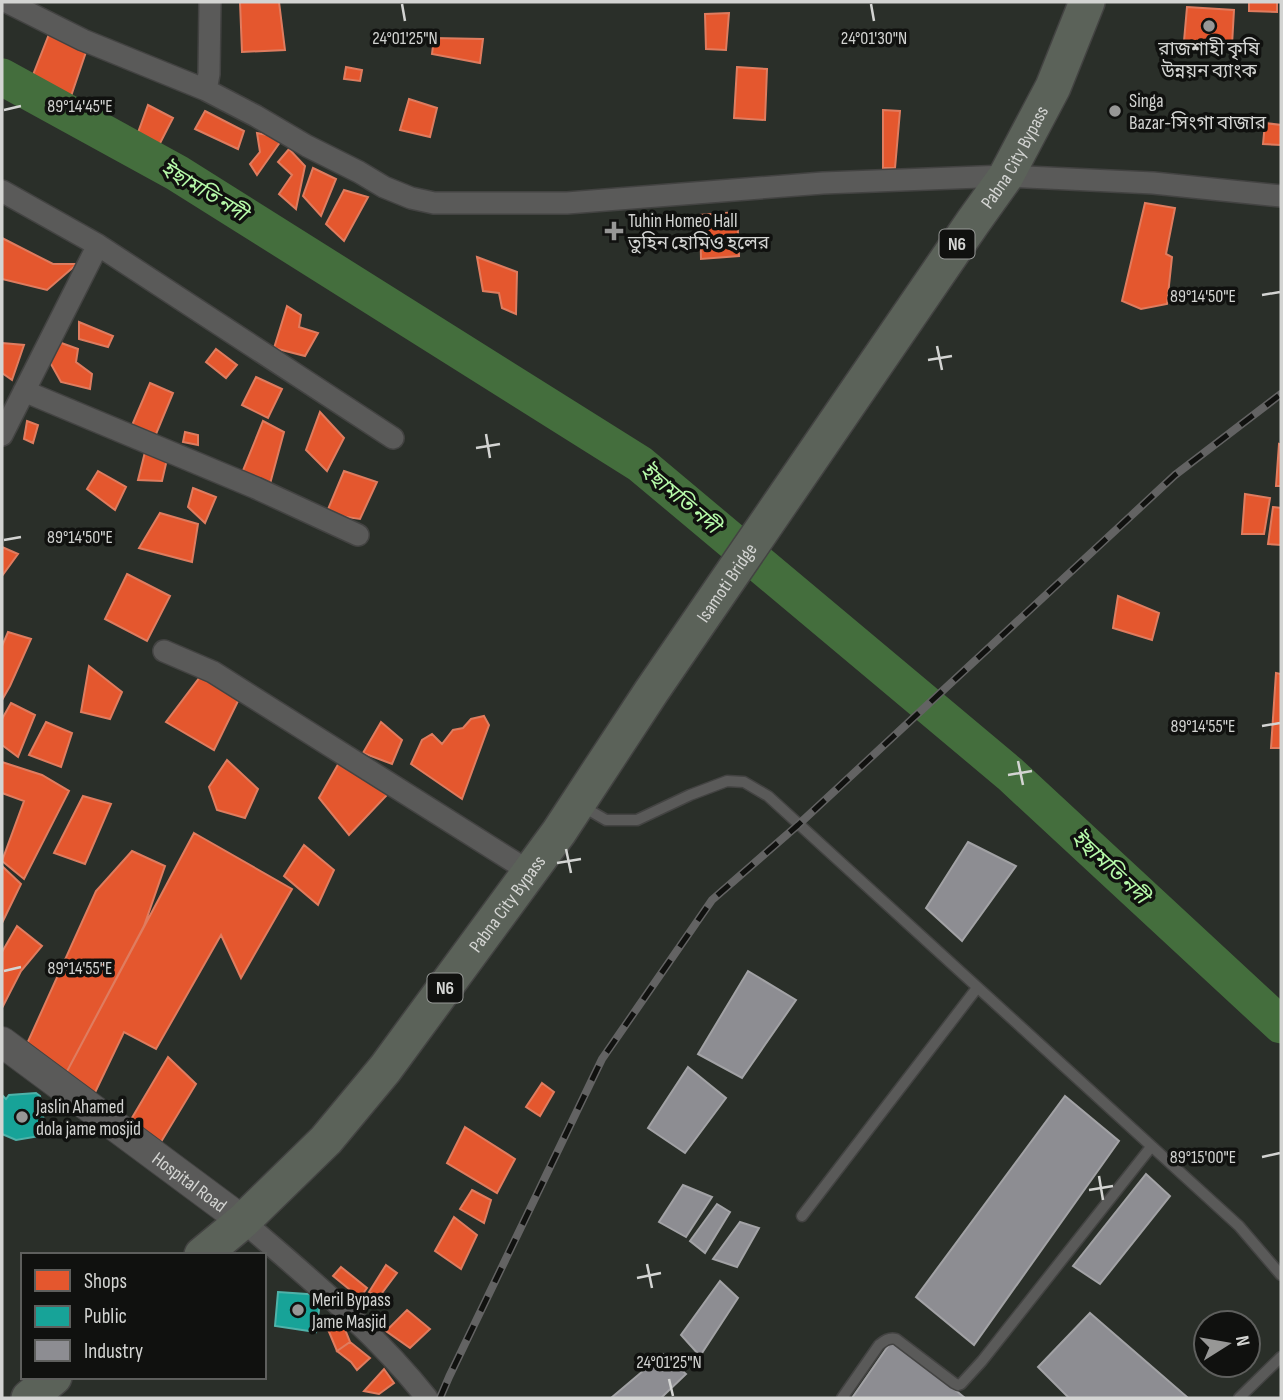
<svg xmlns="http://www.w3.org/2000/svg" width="1283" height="1400" font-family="'Sofia Sans Condensed','Noto Sans Bengali',sans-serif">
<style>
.built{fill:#2a2f29;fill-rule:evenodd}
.shops{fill:#e4572e;stroke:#df7c5f;stroke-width:2}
.public{fill:#17a398;stroke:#4fb2a9;stroke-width:2}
.industry{fill:#8d8d92;stroke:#a2a2a5;stroke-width:2}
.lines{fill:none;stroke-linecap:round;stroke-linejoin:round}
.river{stroke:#446e3d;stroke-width:37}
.service-casing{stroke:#434342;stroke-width:13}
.minor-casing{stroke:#434342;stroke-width:24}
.secondary-casing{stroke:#434342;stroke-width:32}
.trunk-casing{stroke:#434342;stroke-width:38}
.service{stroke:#5a5a59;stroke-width:10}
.minor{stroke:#5a5a59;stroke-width:21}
.secondary{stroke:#5a5a59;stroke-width:30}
.trunk{stroke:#5b6259;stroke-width:35}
.rail-casing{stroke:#636363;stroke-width:8}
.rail{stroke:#10110f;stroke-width:5;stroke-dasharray:16;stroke-linecap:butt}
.ticks{fill:none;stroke:#d3d4d2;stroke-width:2.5}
.poi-dot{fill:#979796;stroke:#10110f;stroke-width:2.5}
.labels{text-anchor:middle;stroke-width:7;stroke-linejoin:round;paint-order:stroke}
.shield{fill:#10110f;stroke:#989a98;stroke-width:2}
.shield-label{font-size:18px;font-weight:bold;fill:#d3d4d2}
.poi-label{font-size:19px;fill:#d3d4d2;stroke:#10110f;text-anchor:start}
.street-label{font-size:19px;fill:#d3d4d2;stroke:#10110f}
.water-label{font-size:21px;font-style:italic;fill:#b6faa9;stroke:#10110f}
.ticks-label{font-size:18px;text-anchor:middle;fill:#d3d4d2;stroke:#10110f;stroke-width:7;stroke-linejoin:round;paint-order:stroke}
</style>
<rect width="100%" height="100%" fill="#272727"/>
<path class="built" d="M2 2H1281V1398H2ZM23 1255H264V1377H23ZM1206 1323H1248V1365H1206Z"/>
<path class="shops" d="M240 2H279L285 50 242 52Z
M1249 2H1277V12L1249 11Z
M1187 7 1234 10 1232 45 1184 41Z
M729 13 726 50 706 49 705 14Z
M51 29 88 46 68 105 29 85Z
M434 38 483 39 480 63 432 54Z
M346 67 362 70 360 81 344 79Z
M737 67 767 69 765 120 734 118Z
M409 99 437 108 430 137 400 130Z
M148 105 173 118 156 151 136 138Z
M883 110 900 111 895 168H883Z
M205 111 244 131 238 149 195 129Z
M1265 123 1281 125V145L1263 144Z
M257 133 283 138 257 175 250 164 260 152Z
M289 149 305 166 296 209 279 194 292 175 278 162Z
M313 168 336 179 321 216 303 196Z
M344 190 368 197 344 241 326 224Z
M1145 203 1175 208 1166 254 1172 257 1167 304 1141 309 1122 301Z
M737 212 739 256 701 259 700 215Z
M2 238 53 264H77L47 290 2 279Z
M477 257 517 272 516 314 502 308 499 293 483 291Z
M287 306 301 315 299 327 318 333 305 356 274 348Z
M79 322 113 336 108 347 79 339Z
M53 340 78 349 76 362 92 374 90 389 61 382 47 357Z
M2 343 24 345 12 380 2 373Z
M216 349 237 365 226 378 206 362Z
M256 377 282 389 268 418 242 405Z
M150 383 173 393 154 439 130 430Z
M320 412 344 438 327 471 306 450Z
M27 421 38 425 33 443 24 439Z
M263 421 284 432 270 484 242 473Z
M185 432 198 435V445L183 442Z
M1279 444 1281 445V486H1276Z
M146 448 168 455 162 481 138 480Z
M98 471 126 487 115 510 87 489Z
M344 471 377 482 360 519 326 514Z
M193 488 216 497 205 523 188 507Z
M1245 494 1270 498 1264 534H1242Z
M1273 507 1281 508V545L1268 544Z
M160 513 198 524 192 562 139 548Z
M2 547 18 554 2 576Z
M127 574 170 596 147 641 105 619Z
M1118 596 1159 613 1152 640 1113 628Z
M8 632 31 639 10 686 2 700V646Z
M89 666 122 692 110 719 81 712Z
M203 673 239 699 214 750 166 722Z
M1276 673 1281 674V748H1271Z
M11 703 35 715 18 757 2 745V719Z
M484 716 489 725 462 799 411 764 422 740 432 734 442 744 453 730 463 728 471 719Z
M46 722 72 733 61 767 29 755Z
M381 722 402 740 392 764 363 753Z
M227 760 258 789 245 818 217 810 209 787Z
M340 761 387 795 349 835 319 798Z
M2 762 42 775 69 791 24 879 2 861 24 801 2 793Z
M83 796 111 804 85 864 54 853Z
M194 833 292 889 241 978 221 935 156 1049 124 1032 90 1103 64 1077Z
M304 845 334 870 318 905 284 876Z
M132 851 165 866 144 926 64 1077 26 1046 96 891Z
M2 866 21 884 2 923Z
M17 926 42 946 21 971 2 1008V952Z
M168 1057 196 1084 158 1147 126 1128Z
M542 1083 554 1092 540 1116 526 1107Z
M465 1127 515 1159 497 1193 447 1163Z
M472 1190 491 1200 484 1223 460 1209Z
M454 1217 477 1235 461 1269 435 1251Z
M386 1265 397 1273 379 1297 369 1292Z
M341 1267 367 1288 360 1298 333 1276Z
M407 1310 430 1329 410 1348 386 1331Z
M340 1317 350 1342 337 1351 327 1327Z
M350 1342 370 1358 357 1370 351 1362 337 1351Z
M384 1369 394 1383 379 1394 364 1391Z"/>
<path class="public" d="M36 1093 40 1096 46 1135 16 1140 2 1134V1095L6 1099 9 1095Z
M278 1292 321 1295 316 1332 275 1326Z"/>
<path class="industry" d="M968 842 1016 866 962 941 926 908Z
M748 971 796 1000 742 1078 698 1054Z
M688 1067 726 1098 685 1153 648 1128Z
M1065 1096 1119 1141 974 1345 916 1297Z
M1146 1174 1170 1196 1100 1284 1073 1266Z
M683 1185 712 1197 686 1237 659 1222Z
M717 1204 730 1212 705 1253 690 1241Z
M740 1222 759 1228 737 1267 713 1259Z
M720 1281 738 1298 700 1356 681 1335Z
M1090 1313 1187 1397 1186 1398H1069L1038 1367Z
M893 1339 965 1398H852Z
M663 1354 686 1374 661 1398H611Z"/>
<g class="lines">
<path class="river" d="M2 77 177 173 640 464 1010 774 1281 1025"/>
<g class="service-casing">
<path id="service" d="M580 805 606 820H637L690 795 727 781 744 782 768 796 1239 1226 1281 1275
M802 1216 977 988
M842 1398 879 1345C884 1341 889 1337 896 1339L954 1383 958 1385 961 1384 982 1361 1151 1147
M1239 1398 1281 1357"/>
</g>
<g class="minor-casing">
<path id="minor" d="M7 2 83 40 206 90 256 116 307 146 359 172 384 187 411 198 434 203H567L823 183 1006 176 1153 183 1281 196
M206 90 209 74 210 2
M2 191 98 245 393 438
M24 391 256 488 358 535
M2 435 98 245
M164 651 213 672 530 872
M243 1221C307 1277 374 1331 427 1398"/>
</g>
<g class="secondary-casing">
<g id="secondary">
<path id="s1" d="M2 1042 243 1221"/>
</g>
</g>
<g class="trunk-casing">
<g id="trunk">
<path id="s2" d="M202 1255 243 1221 326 1140 385 1069 559 832 651 692 973 222 1006 176 1053 87 1087 2"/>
<path d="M29 1398 54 1377"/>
</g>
</g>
<use href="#service" class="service"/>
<use href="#minor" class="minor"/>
<use href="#secondary" class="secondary"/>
<use href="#trunk" class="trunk"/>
<g class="rail-casing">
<path id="rail" d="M440 1398 449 1377 602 1059 712 900 798 825 1175 475 1281 394"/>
</g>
<use href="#rail" class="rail"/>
</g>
<path class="ticks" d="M402 4 405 21M871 4 874 21M4 110 21 106M1262 295 1280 292M937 346 942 370M928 360 952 356M486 434 490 458M476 448 500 444M4 540 21 537M1262 726 1280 723M1018 761 1023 785M1008 775 1032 771M566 849 571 873M557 863 581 859M4 971 21 967M1262 1157 1280 1153M1099 1176 1103 1200M1089 1190 1113 1186M647 1264 652 1288M637 1278 661 1273M669 1379 673 1396"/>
<g class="poi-dot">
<circle cx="1209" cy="26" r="7"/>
<circle cx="1115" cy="111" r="7"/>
<path d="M610.5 220.5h7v7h7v7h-7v7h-7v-7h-7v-7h7z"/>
<circle cx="22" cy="1117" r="7"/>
<circle cx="298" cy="1310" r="7"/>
</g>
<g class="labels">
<g class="shield">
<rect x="939.5" y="229.5" width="35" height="29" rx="5"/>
<rect x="427.5" y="973.5" width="35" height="29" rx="5"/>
</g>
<g class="shield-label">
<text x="957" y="250">N6</text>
<text x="445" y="994">N6</text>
</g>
<g class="poi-label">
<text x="1209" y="55" text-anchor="middle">রাজশাহী কৃষি<tspan x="1209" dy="22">উন্নয়ন ব্যাংক</tspan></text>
<text x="1129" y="107">Singa<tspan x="1129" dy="22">Bazar-সিংগা বাজার</tspan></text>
<text x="628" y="227">Tuhin Homeo Hall<tspan x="628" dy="22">তুহিন হোমিও হলের</tspan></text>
<text x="36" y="1113">Jaslin Ahamed<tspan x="36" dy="22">dola jame mosjid</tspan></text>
<text x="312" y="1306">Meril Bypass<tspan x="312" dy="22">Jame Masjid</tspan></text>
</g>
<g class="street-label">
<text dy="7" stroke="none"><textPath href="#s2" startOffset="1370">Pabna City Bypass</textPath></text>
<text dy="7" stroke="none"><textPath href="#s2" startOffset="856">Isamoti Bridge</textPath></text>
<text dy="7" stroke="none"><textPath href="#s2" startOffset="467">Pabna City Bypass</textPath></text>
<text dy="7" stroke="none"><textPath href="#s1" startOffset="234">Hospital Road</textPath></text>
</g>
<g class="water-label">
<text transform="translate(204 191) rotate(31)" y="7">ইছামতি নদী</text>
<text transform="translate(680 498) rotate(40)" y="7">ইছামতি নদী</text>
<text transform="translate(1110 867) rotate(43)" y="7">ইছামতি নদী</text>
</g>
</g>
<g class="ticks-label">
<text x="405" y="44">24°01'25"N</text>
<text x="874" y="44">24°01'30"N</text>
<text x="80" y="112">89°14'45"E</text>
<text x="1203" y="302">89°14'50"E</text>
<text x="80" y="543">89°14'50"E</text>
<text x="1203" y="732">89°14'55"E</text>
<text x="80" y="974">89°14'55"E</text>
<text x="1203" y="1163">89°15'00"E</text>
<text x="669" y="1368">24°01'25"N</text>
</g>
<rect width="1283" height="1400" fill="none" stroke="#d3d4d2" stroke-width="7"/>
<rect x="21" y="1253" width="245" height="126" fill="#10110f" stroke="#5e5f5d" stroke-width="2"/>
<rect x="35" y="1270" width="35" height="21" fill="#e4572e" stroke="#5e5f5d" stroke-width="2"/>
<text x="84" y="1288" font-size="21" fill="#d3d4d2">Shops</text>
<rect x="35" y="1306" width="35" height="21" fill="#17a398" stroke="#5e5f5d" stroke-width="2"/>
<text x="84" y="1323" font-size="21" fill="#d3d4d2">Public</text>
<rect x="35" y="1340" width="35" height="21" fill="#8d8d92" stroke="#5e5f5d" stroke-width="2"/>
<text x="84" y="1358" font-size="21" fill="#d3d4d2">Industry</text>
<g transform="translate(1227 1344) rotate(79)"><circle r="33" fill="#10110f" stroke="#5e5f5d" stroke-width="2"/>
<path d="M0-5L12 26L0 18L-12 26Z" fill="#979796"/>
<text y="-10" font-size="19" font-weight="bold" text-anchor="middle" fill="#d3d4d2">N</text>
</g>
</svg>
